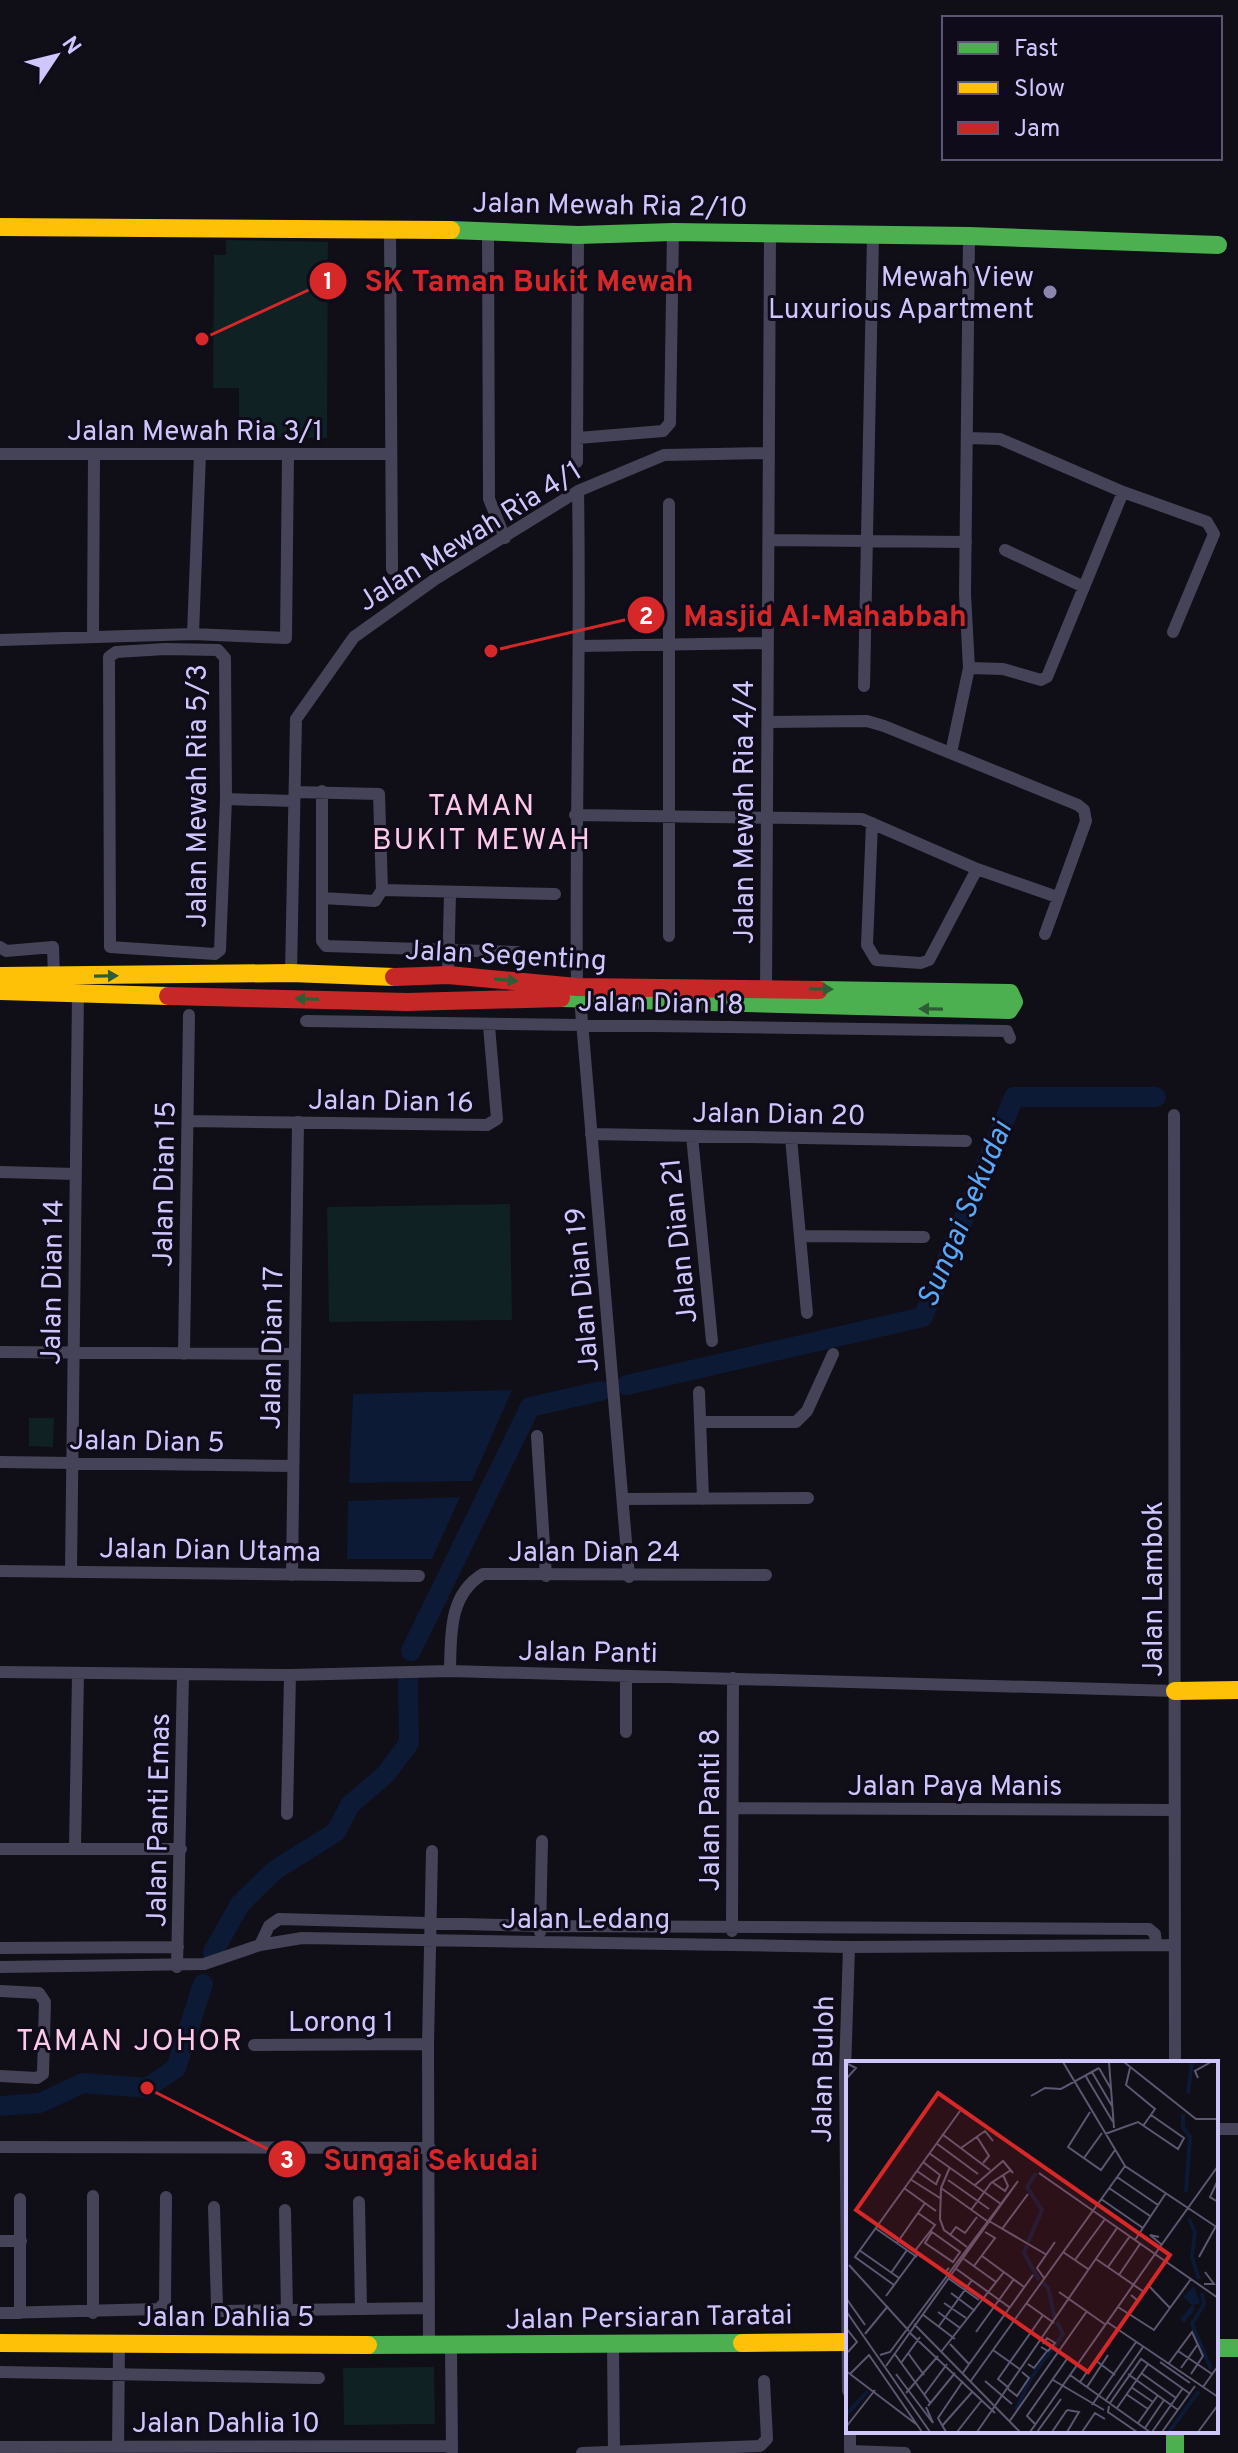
<svg xmlns="http://www.w3.org/2000/svg" width="1238" height="2453" font-family="Overpass,sans-serif">
<style>
.green{fill:#0f2122}
.water{fill:#0c1a36}
.lines{fill:none;stroke-linecap:round;stroke-linejoin:round}
.river{stroke:#0c1a36;stroke-width:20}
.street{stroke:#454357;stroke-width:12}
.fast{stroke:#4caf50;stroke-width:18}
.slow{stroke:#ffc107;stroke-width:18}
.jam{stroke:#c62828;stroke-width:18}
.oneway{fill:#2e5d35}
.poi-dot{fill:#8c86ac;stroke:#0f0b1a;stroke-width:3}
.labels{text-anchor:middle;stroke-width:6;stroke-linejoin:round;paint-order:stroke}
.street-label{font-size:28px;fill:#cfc7fc;stroke:#0f0b1a}
.poi-label{font-size:28px;fill:#cfc7fc;stroke:#0f0b1a;text-anchor:end}
.neighbourhood-label{font-size:30px;letter-spacing:2px;fill:#fdc9e8;stroke:#0f0b1a}
.water-label{font-size:30px;font-style:italic;fill:#5aa9f7;stroke:#0f0b1a}
.inset-river{fill:none;stroke:#0c1a36;stroke-width:4}
.inset-road{fill:none;stroke:#5c5872;stroke-width:2}
.view{fill:#d62828;fill-opacity:0.15;stroke:#d62828;stroke-width:4}
.inset-edge{fill:none;stroke:#cfc7fc;stroke-width:4}
.leader{fill:none;stroke:#d62828;stroke-width:3}
.callout-dot{fill:#d62828;stroke:#0f0b1a;stroke-width:3}
.mark-label{font-size:24px;text-anchor:middle;font-weight:bold;fill:#fff}
.callout-label{font-size:30px;text-anchor:middle;font-weight:bold;fill:#d62828;stroke:#0f0b1a;stroke-width:6;stroke-linejoin:round;paint-order:stroke}
</style>
<rect width="100%" height="100%" fill="#100e16"/>
<path class="green" d="M226 240 328 242 327 438 239 437V388H213L214 255H226Z
M510 1204 512 1320 329 1322 327 1207Z
M29 1418H54L53 1447 29 1446Z
M434 2367 435 2424 344 2425 343 2368Z"/>
<path class="water" d="M512 1390 472 1481 349 1483 353 1394Z
M460 1497 432 1559H347L348 1501Z"/>
<g class="lines">
<path class="river" d="M627 1385 923 1317 1014 1097H1156
M411 1651 530 1407 601 1391
M213 1952 240 1904 275 1870 336 1832 350 1805 386 1774 409 1743 408 1680
M0 2106 40 2103 83 2083 147 2088 176 2068 203 1984"/>
<path class="street" d="M390 230 392 569
M488 232 489 499 505 538
M578 438 663 431 670 423 673 232
M968 438 1000 439 1123 492 1207 522 1214 534 1173 632
M0 454H391
M577 462 578 235
M769 540 966 542
M1005 550 1084 587
M193 634 200 454
M93 636 94 454
M0 640 193 634 286 638 288 454
M581 646 768 643
M165 649 218 650 225 658 226 799 220 950 215 954 110 947 109 657 116 652Z
M969 668 1003 669 1041 680 1047 677 1123 492
M864 686 873 236
M768 722 867 721 884 726 1078 805 1084 810 1086 821 1045 934
M951 753 969 668 965 594 969 236
M322 791V941L326 946 517 952
M295 792 379 794 382 890 555 894
M226 799 294 801
M575 815 862 819 977 869 1057 897
M872 823 867 945 876 960 921 963 929 960 977 869
M322 898 375 901 382 890
M669 936V504
M0 947 6 951 53 947 54 977
M291 973 296 719 354 637 434 580 578 491 664 455 769 453
M448 975 450 893
M577 987C575 821 581 656 578 491
M766 995 770 234
M580 998 629 1577
M306 1021 1007 1031 1010 1038
M1174 1115 1175 2063
M188 1121 487 1125 497 1119 489 1026
M591 1134 966 1141
M692 1136 712 1341
M791 1138 807 1313
M0 1172 76 1174
M800 1236 924 1237
M0 1352 295 1354
M184 1354 189 1015
M699 1392 703 1499
M700 1422H796L807 1411 833 1354
M537 1436 546 1576
M0 1462 293 1466
M623 1499 808 1498
M0 1571 419 1576
M71 1571 78 994
M292 1575 298 1122
M450 1671C451 1636 448 1595 483 1574L766 1575
M0 1672 290 1675 450 1671 1175 1691
M626 1677V1732
M734 1808 1175 1810
M287 1814 290 1675
M0 1849H181
M75 1849 78 1673
M732 1931 733 1678
M540 1932 542 1841
M260 1945 269 1926 279 1919 540 1926 1149 1929 1155 1934 1156 1945
M0 1948 178 1947
M0 1967 204 1964 260 1945 302 1938 849 1947 1175 1945
M177 1967 183 1674
M0 1991 39 1993 45 2002 43 2074 37 2078 0 2076
M254 2045 428 2044
M1216 2129H1238
M0 2147 430 2148
M93 2196V2313
M20 2199V2313
M359 2202 361 2309
M214 2207 217 2306 221 2311 429 2308
M285 2210 287 2311
M0 2241H21
M0 2313 159 2309 165 2302 166 2197
M613 2343 614 2453
M429 2346 428 2044 432 1851
M451 2346 452 2451
M0 2372 319 2378
M848 2391 845 2072 849 1947
M850 2431V2451L905 2453
M0 2447 452 2446
M118 2452 119 2343
M582 2453 760 2446 767 2439 764 2381"/>
<path class="fast" d="M451 230 578 235 673 232 969 236 1218 245
M561 998 1009 1010 1014 1002 1010 993 819 990
M368 2345 742 2343
M1216 2348H1238
M1175 2431V2453"/>
<path class="slow" d="M0 227 451 230
M0 976 291 973 394 977
M0 991 168 996
M1175 1691 1238 1690
M0 2343 368 2345
M742 2343 848 2342"/>
<path class="jam" d="M394 977 448 975 577 987 819 990
M168 996 407 1002 561 998"/>
</g>
<defs><path id="oneway-solid" d="M-6-.8H1V-3.2L6.5 0L1 3.2V.8H-6Z" transform="scale(2)"/></defs>
<g class="oneway">
<use href="#oneway-solid" transform="translate(106 976) rotate(-1)"/>
<use href="#oneway-solid" transform="translate(506 980) rotate(5)"/>
<use href="#oneway-solid" transform="translate(821 989) rotate(1)"/>
<use href="#oneway-solid" transform="translate(307 999) rotate(-178)"/>
<use href="#oneway-solid" transform="translate(931 1009) rotate(-179)"/>
</g>
<circle class="poi-dot" cx="1050" cy="292" r="8"/>
<g class="labels">
<g class="street-label">
<text transform="translate(610 204) rotate(1)" y="10">Jalan Mewah Ria 2/10</text>
<text x="195" y="440">Jalan Mewah Ria 3/1</text>
<text transform="translate(469 535) rotate(-32)" y="10">Jalan Mewah Ria 4/1</text>
<text transform="translate(196 796) rotate(-90)" y="10">Jalan Mewah Ria 5/3</text>
<text transform="translate(743 812) rotate(-90)" y="10">Jalan Mewah Ria 4/4</text>
<text transform="translate(506 954) rotate(3)" y="10">Jalan Segenting</text>
<text transform="translate(661 1002) rotate(1)" y="10">Jalan Dian 18</text>
<text transform="translate(391 1100) rotate(1)" y="10">Jalan Dian 16</text>
<text transform="translate(779 1113) rotate(1)" y="10">Jalan Dian 20</text>
<text transform="translate(163 1184) rotate(-89)" y="10">Jalan Dian 15</text>
<text transform="translate(678 1241) rotate(-96)" y="10">Jalan Dian 21</text>
<text transform="translate(51 1282) rotate(-89)" y="10">Jalan Dian 14</text>
<text transform="translate(581 1290) rotate(-95)" y="10">Jalan Dian 19</text>
<text transform="translate(271 1348) rotate(-89)" y="10">Jalan Dian 17</text>
<text transform="translate(147 1440) rotate(1)" y="10">Jalan Dian 5</text>
<text transform="translate(210 1549) rotate(1)" y="10">Jalan Dian Utama</text>
<text x="594" y="1561">Jalan Dian 24</text>
<text transform="translate(1152 1589) rotate(-90)" y="10">Jalan Lambok</text>
<text transform="translate(588 1651) rotate(1)" y="10">Jalan Panti</text>
<text x="955" y="1795">Jalan Paya Manis</text>
<text transform="translate(709 1810) rotate(-90)" y="10">Jalan Panti 8</text>
<text transform="translate(157 1820) rotate(-89)" y="10">Jalan Panti Emas</text>
<text x="586" y="1928">Jalan Ledang</text>
<text x="341" y="2031">Lorong 1</text>
<text transform="translate(822 2069) rotate(-89)" y="10">Jalan Buloh</text>
<text x="226" y="2326">Jalan Dahlia 5</text>
<text transform="translate(649 2316) rotate(-1)" y="10">Jalan Persiaran Taratai</text>
<text x="226" y="2432">Jalan Dahlia 10</text>
</g>
<g class="poi-label">
<text x="1034" y="286">Mewah View<tspan x="1034" dy="32">Luxurious Apartment</tspan></text>
</g>
<g class="neighbourhood-label">
<text x="482" y="815">TAMAN<tspan x="482" dy="34">BUKIT MEWAH</tspan></text>
<text x="130" y="2050">TAMAN JOHOR</text>
</g>
<g class="water-label">
<text transform="translate(964 1214) rotate(-67)" y="10">Sungai Sekudai</text>
</g>
</g>
<g transform="translate(846 2061)">
<rect width="372" height="372" fill="#100e16"/>
<path d="M348 225 354 242 347 244 349 248 338 262 334 258 346 244 337 236Z" fill="#0c1a36"/>
<path class="inset-river" d="M342 32 346 1M337 53V66L344 76 340 131M343 158 349 171 346 196 353 218M182 181 196 149 181 126 190 112M181 184 178 192 193 219M196 221 202 226 209 258M356 232 358 243 346 263 365 308M170 349 185 317 217 273 211 261M0 354 22 330M323 371 353 330"/>
<path class="inset-road" d="M217 1 279 105 372 167M263 1 268 67M278 1 350 58H372M0 2 10 7 0 18M253 7 265 28M284 7 280 24 309 48 297 65M246 11 266 45M239 14 267 61M352 17 349 10 365 1M185 35 199 27 215 28 253 7M244 51 222 86 255 109 269 89M96 73 144 109M259 73 292 61 332 88 338 77 305 54M131 76 143 95 137 102M90 82 132 113M115 87 139 70 147 80M83 92 155 143M238 97 256 72M77 101 94 114 90 123M372 105 309 193 372 237M104 106 95 127 94 158 98 169 121 186M71 110 91 124M271 116 312 144M64 118 94 137M102 119 143 148M372 119 364 136 372 141M146 121 159 130 162 125 157 114M129 124 157 100 167 112M58 127 90 150M95 127 141 160M263 127 304 155M255 138 297 167M125 149 145 122 165 109M143 160 201 194M29 167 71 196M156 168 182 133M86 171 114 191 107 201 79 182ZM104 174 110 166 119 172 131 156M313 176 304 174 316 184M289 179 320 132M51 182 79 142M13 189 53 217M68 191 89 164 72 152M217 191 242 208M136 195 178 226M353 196 370 165M118 198 150 221M250 198 298 231 303 225 324 247M229 199 259 158M3 204 63 270M128 205 149 177 139 171M262 206 284 175M109 207 163 246M45 212 61 189M273 214 294 183M102 217 133 239M198 217 191 207 209 181M358 223H368L359 211M48 224 9 196 114 50M213 231 260 264M105 232 129 250M40 235 71 193 99 211 103 207M0 237 19 264M98 242 120 257M180 242 208 262M272 246 308 269 345 218M0 250 84 371M92 251 114 267M76 253 109 278M261 261 372 336M68 263 174 371M93 265 126 219M274 265 291 239 285 234M0 267 11 281 2 291M63 271 149 352M130 271 168 218M19 273 42 245M104 283 123 303M195 286 202 290 209 282 201 277 197 283M147 289 175 309M332 290 366 313M95 291 158 211M48 292 85 343M62 292 78 314M34 294 44 291 172 120 40 305M249 299 269 314M314 301 344 322M55 302 74 276M323 302 346 271 357 295 345 313M182 303 188 307 201 290M335 307 352 283M0 310 70 363M295 312 330 337M4 313 23 294 76 371M50 313 87 362 80 346M116 313 187 214M282 313 332 349M224 314 304 371M207 319 258 349M139 320 166 343M124 321 279 105M234 321 271 268M241 326 262 294M285 326 307 341M357 326 372 305M163 327 152 318 197 254M162 328 171 335 183 317 176 311M60 332 92 295M280 333 302 348M78 334 101 303M260 339 297 286M264 342 295 298 343 332M246 344 290 281M82 345 109 312M263 345 262 351 291 371M271 347 302 303M163 361 241 250M292 362 312 334M189 363 181 355 223 295M96 365 127 330M0 366 29 329M299 367 318 339M100 371 92 357 117 320M111 371 136 339M131 371 271 167M184 371 309 193 193 112M191 371 215 338M206 371 221 349M221 371 233 351 221 349M236 371 249 352 259 358M306 371 337 327M316 371 349 325M352 371 372 344"/>
<path class="view" d="M92 32 324 194 242 311 10 149Z"/>
<rect width="372" height="372" class="inset-edge"/>
</g>
<path class="leader" d="M202 339L328 281M491 651L646 615M147 2088L287 2159"/>
<g class="callout-dot">
<circle cx="202" cy="339" r="8"/>
<circle cx="491" cy="651" r="8"/>
<circle cx="147" cy="2088" r="8"/>
<circle cx="328" cy="281" r="20"/>
<circle cx="646" cy="615" r="20"/>
<circle cx="287" cy="2159" r="20"/>
</g>
<g class="mark-label">
<text x="328" y="289">1</text>
<text x="646" y="624">2</text>
<text x="287" y="2168">3</text>
</g>
<g class="callout-label">
<text x="529" y="291">SK Taman Bukit Mewah</text>
<text x="825" y="626">Masjid Al-Mahabbah</text>
<text x="431" y="2170">Sungai Sekudai</text>
</g>
<rect x="942" y="16" width="280" height="144" fill="#0f0b1a" stroke="#5c5674" stroke-width="2"/>
<rect x="958" y="42" width="40" height="12" fill="#4caf50" stroke="#5c5674" stroke-width="2"/>
<text x="1014" y="56" font-size="24" fill="#cfc7fc">Fast</text>
<rect x="958" y="82" width="40" height="12" fill="#ffc107" stroke="#5c5674" stroke-width="2"/>
<text x="1014" y="96" font-size="24" fill="#cfc7fc">Slow</text>
<rect x="958" y="122" width="40" height="12" fill="#c62828" stroke="#5c5674" stroke-width="2"/>
<text x="1014" y="136" font-size="24" fill="#cfc7fc">Jam</text>
<g transform="translate(56 56) rotate(55)" stroke="#0f0b1a" stroke-width="6" paint-order="stroke">
<path d="M0-6L14 30L0 20L-14 30Z" fill="#cfc7fc"/>
<text y="-12" font-size="22" font-weight="bold" text-anchor="middle" fill="#cfc7fc">N</text>
</g>
</svg>
